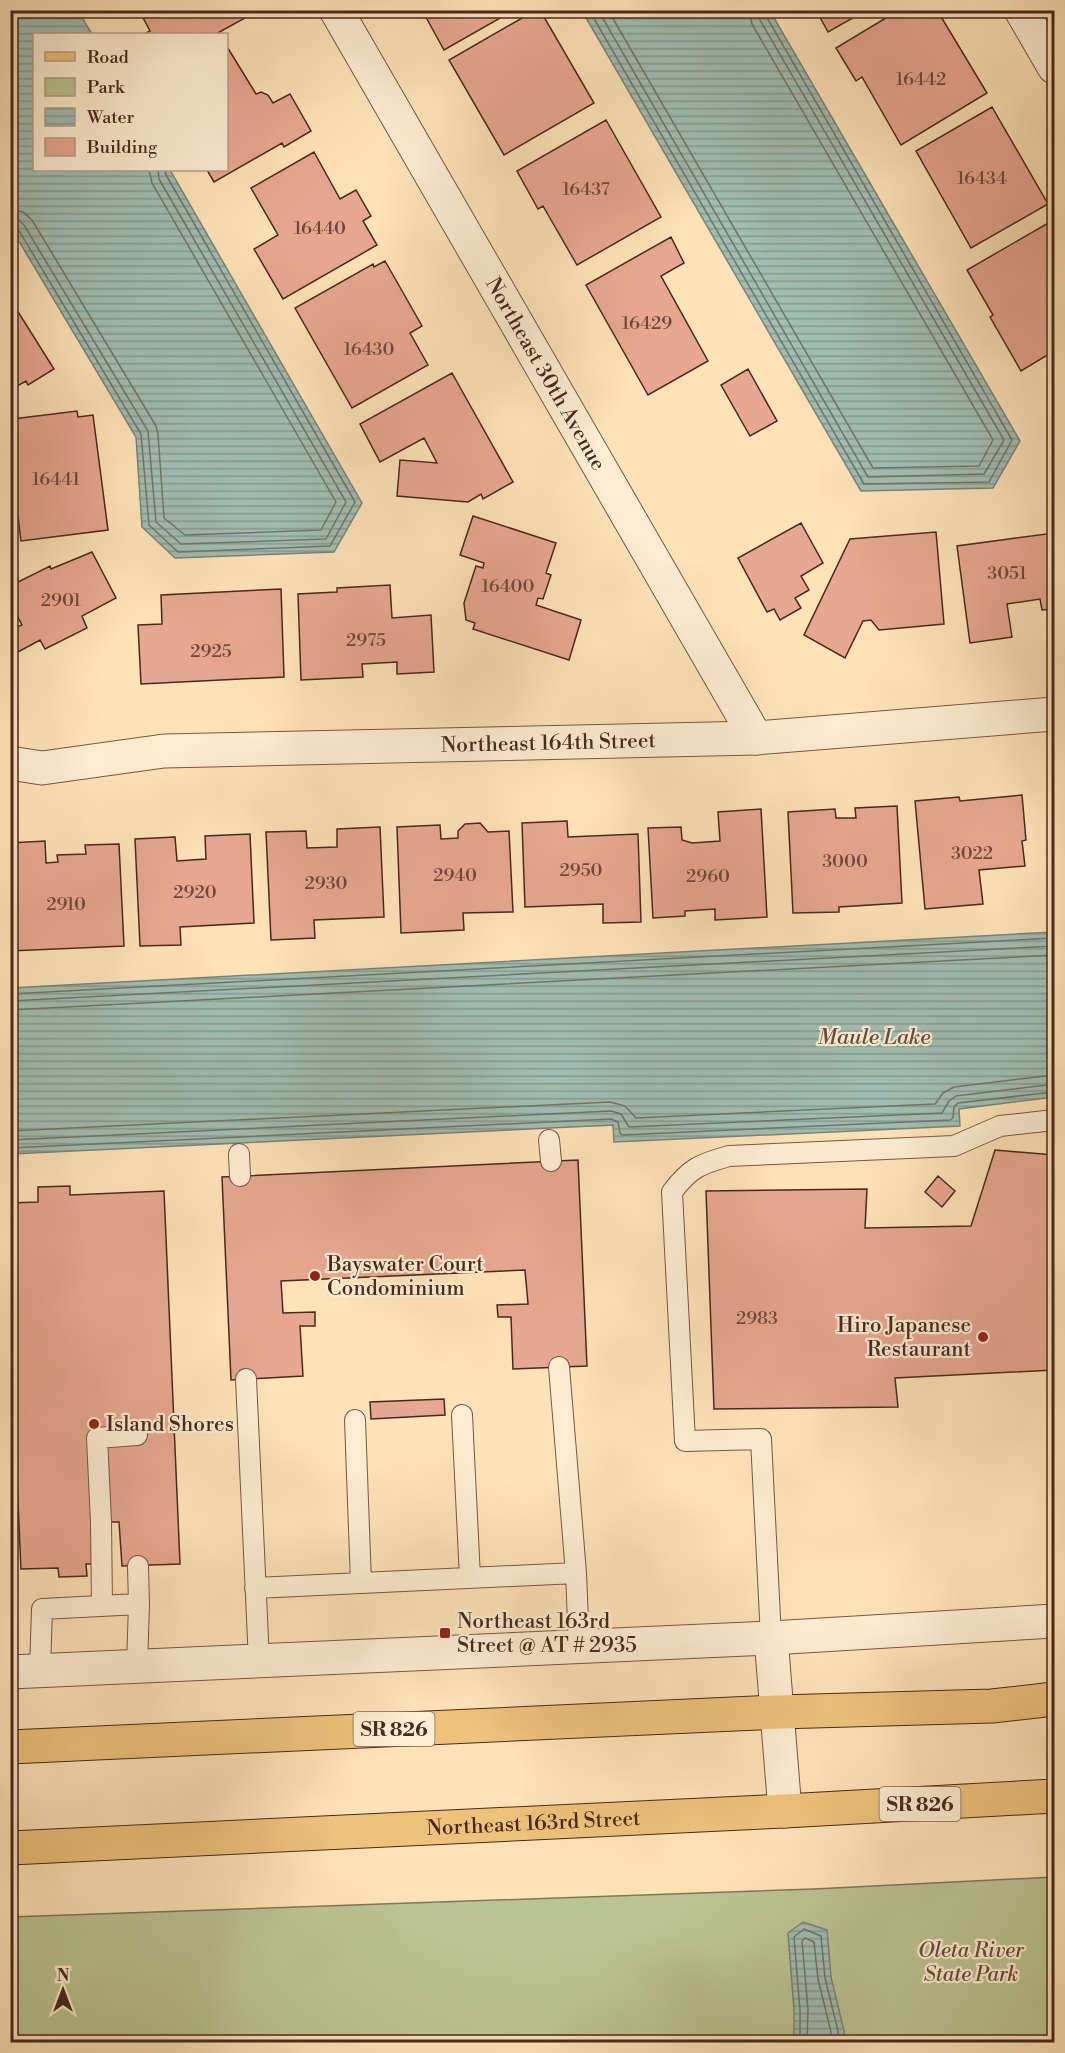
<svg xmlns="http://www.w3.org/2000/svg" width="1065" height="2053" font-family="'Libre Bodoni',serif">
<style>
.park{fill:#bbc593;stroke:#827758;stroke-width:1.5}
.water{fill:url(#water-rules);stroke:#7d8277;stroke-width:1.5}
.lines{fill:none;stroke-linecap:round;stroke-linejoin:round}
.shore{stroke:#747468;stroke-width:1.5}
.building{fill:#e8a792;stroke:#48291d;stroke-width:1.5}
.lane-casing{stroke:#765844;stroke-width:22}
.street-casing{stroke:#765844;stroke-width:35}
.primary-casing{stroke:#48291d;stroke-width:35}
.lane{stroke:#feedd2;stroke-width:20}
.street{stroke:#feedd2;stroke-width:33}
.primary{stroke:#efc27c;stroke-width:33}
.poi-dot{fill:#8f2418;stroke:#feedd2;stroke-width:2}
.labels{text-anchor:middle;stroke-width:4.5;stroke-linejoin:round;paint-order:stroke}
.number-label{font-size:18px;fill:#70483a}
.shield{fill:#feedd2;stroke:#7f6453;stroke-width:1.5}
.shield-label{font-size:20px;font-weight:bold;fill:#48291d}
.street-label{font-size:21px;fill:#48291d;stroke:#feedd2}
.poi-label{font-size:21px;fill:#48291d;stroke:#feedd2;text-anchor:start}
.park-label{font-size:21px;font-style:italic;fill:#65503a;stroke:#feedd2}
.water-label{font-size:22px;font-style:italic;fill:#5e4e42;stroke:#feedd2}
</style>
<defs>
<pattern id="water-rules" width="6" height="5" patternUnits="userSpaceOnUse" patternTransform="scale(1.5)"><rect width="6" height="5" fill="#a0beb3"/><path d="M0 2.5h6" fill="none" stroke="#849a91"/></pattern>
</defs>
<rect width="100%" height="100%" fill="#fee3b9"/>
<filter id="stains"><feTurbulence type="fractalNoise" baseFrequency=".00333" numOctaves="4"/><feColorMatrix values="0 0 0 0 .2 0 0 0 0 .09 0 0 0 0 .02 0 0 0 .5 -.17"/></filter>
<radialGradient id="worn" r=".72"><stop offset=".6" stop-color="#630" stop-opacity="0"/><stop offset="1" stop-color="#630" stop-opacity=".3"/></radialGradient>
<path class="park" d="M1054 1877V2042H11L10 1917 814 1889Z"/>
<path class="water" d="M11 10 78 11 92 34H34V170H170L362 503 334 552 175 558 142 527 136 437 11 228Z
M582 11H770L1020 441 993 488 861 491Z
M1054 932V1097L959 1109 960 1126 614 1142 613 1125 11 1154V988Z
M803 1922 827 1930 831 1977 844 2031 843 2042H794V2010L788 1933Z"/>
<g class="lines">
<path class="shore" d="M589 10 864 484 989 482 1012 440 766 16V10
M598 10 868 477 984 474 1004 440 760 20 758 10
M608 10 873 468 979 466 993 440 752 24 749 10
M10 209 23 212 32 220 156 426 158 434 164 518 185 535 321 530 336 502 152 183 149 170
M10 218 19 220 24 225 148 431 156 522 181 544 326 539 346 502 159 179 158 170
M10 226 18 229 141 434 149 525 178 552 330 546 355 502 166 175 165 170
M10 994 1054 938
M10 1001 1054 946
M10 1010 1054 955
M10 1131 610 1102 625 1106 636 1118 935 1104 943 1093 954 1087 1054 1075
M10 1140 611 1111 621 1114 629 1127 942 1113 949 1101 956 1096 1054 1084
M10 1148 611 1119 618 1122 620 1133 622 1135 950 1120 953 1118 954 1107 958 1103 1054 1092
M800 2042V2010L794 1937 804 1929 821 1936 825 1978 838 2031V2042
M807 2042 808 2010 802 1941 805 1938 814 1942 818 1979 831 2032 830 2042"/>
</g>
<path class="building" d="M139 10H240L245 18 216 34H144L150 31Z
M422 10H514L444 50Z
M536 10H540L594 103 504 155 449 60Z
M816 10H867L828 32Z
M899 10H937L987 93 901 145 862 77 856 81 836 48Z
M226 45 256 94 261 92 268 95 273 103 290 94 311 131 284 147 282 143 214 182 207 170H226Z
M992 107 1048 204 971 248 916 151Z
M606 120 661 217 577 265 543 206 538 209 517 171Z
M314 152 340 199 356 190 371 216 363 221 377 245 283 299 254 249 278 235 251 188Z
M1050 222 1054 230V351L1021 371 990 317 993 315 967 270Z
M671 237 684 263 661 276 708 361 648 395 586 285Z
M385 261 422 326 410 333 428 365 352 408 295 308 373 264 374 267Z
M10 299 54 369 28 385 26 381 10 390Z
M748 369 777 421 750 436 721 385Z
M452 373 513 482 483 499 481 494 468 502 397 496 400 460 437 463 424 438 380 462 360 424Z
M77 411 78 417 93 415 108 530 21 541 18 516 10 517V442L15 441 13 419Z
M473 516 556 543 546 573 551 575 543 599 538 598 536 605 581 620 569 660 473 629 475 623 466 620 464 603 476 566 483 568 484 563 460 555Z
M801 523 823 563 801 576 809 590 795 598 801 608 780 620 774 609 767 612 738 558Z
M936 532 944 624 879 630 871 620 863 621 845 658 804 635 850 539Z
M1054 533V609L1042 610 1040 599 1007 604 1012 637 970 643 957 546Z
M92 552 116 598 82 616 87 628 45 649 40 640 18 652 10 638V630L22 625 10 603V586L50 566 51 569Z
M390 585 392 618 431 615 434 672 397 674V662L362 664 363 677 301 680 298 594 337 592V588Z
M281 589 284 677 141 684 138 625 162 624 161 595Z
M1022 795 1026 840 1022 841 1025 866 979 870 983 904 925 909 915 801 959 797 960 801Z
M1049 799H1054V834Z
M897 806 902 903 839 907V912L793 913 788 812 835 809 836 818H856L855 808Z
M761 809 767 917 715 920V909L685 911V916L653 918 648 828 681 827 682 840 692 843 720 841 718 812Z
M567 821 568 837 638 834 641 922 603 923V904L525 907 522 823Z
M480 823 488 832 509 831 513 912 463 913 464 930 401 933 397 827 440 825 441 839 458 838V831L465 824Z
M380 827 384 917 314 920 315 938 271 940 266 832 306 831 307 848 337 847V829Z
M250 834 254 923 180 927 181 945 140 946 135 839 175 837 177 861 206 859 205 836Z
M45 841 46 863 58 862 57 855 86 854 85 845 119 844 124 946 10 951V843Z
M995 1150 1054 1155V1370L895 1378 898 1407 714 1409 706 1191 867 1189 865 1228 971 1226Z
M578 1160 587 1366 513 1369 511 1317H498L497 1305 528 1304 525 1270 281 1281 283 1313 315 1312V1326H300L303 1376 231 1380 222 1177Z
M938 1176 955 1191 942 1207 925 1192Z
M70 1186V1195L164 1191 180 1564 122 1566 119 1522H94L96 1564H86L87 1576 59 1577 58 1568 21 1569 10 1327V1203L38 1202V1187Z
M444 1399 445 1415 371 1419 370 1402Z"/>
<g class="lines">
<g class="lane-casing">
<path id="lane" d="M549 1140 551 1161
M239 1154 240 1176
M559 1367 576 1573 579 1647
M246 1379 259 1661
M462 1415 470 1578
M355 1420 361 1583
M138 1566 139 1604
M255 1588 576 1573
M102 1606 101 1522 97 1438 137 1435
M771 1638 761 1439 685 1441 672 1192C690 1168 700 1164 729 1156L954 1146 1000 1126 1054 1120
M40 1670 42 1609 139 1604 137 1666"/>
</g>
<g class="street-casing">
<g id="street">
<path id="s1" d="M336 10 756 738"/>
<path d="M1021 10 1054 67"/>
<path id="s2" d="M10 763 42 768 164 751 756 738 1054 714"/>
<path d="M771 1638 785 1811"/>
<path d="M10 1672 771 1638 1054 1621"/>
</g>
</g>
<g class="primary-casing">
<g id="primary">
<path d="M10 1747 778 1712 992 1706 1054 1699"/>
<path id="s3" d="M10 1848 785 1811 1054 1796"/>
</g>
</g>
<use href="#lane" class="lane"/>
<use href="#street" class="street"/>
<use href="#primary" class="primary"/>
</g>
<g class="poi-dot">
<circle cx="315" cy="1276" r="6"/>
<circle cx="983" cy="1337" r="6"/>
<circle cx="94" cy="1424" r="6"/>
<rect x="439" y="1627" width="12" height="12" rx="3"/>
</g>
<g class="labels">
<g class="number-label">
<text x="921" y="85">16442</text>
<text x="982" y="184">16434</text>
<text x="586" y="195">16437</text>
<text x="320" y="234">16440</text>
<text x="647" y="329">16429</text>
<text x="369" y="355">16430</text>
<text x="56" y="485">16441</text>
<text x="1007" y="579">3051</text>
<text x="508" y="592">16400</text>
<text x="61" y="606">2901</text>
<text x="366" y="646">2975</text>
<text x="211" y="657">2925</text>
<text x="972" y="859">3022</text>
<text x="845" y="867">3000</text>
<text x="581" y="876">2950</text>
<text x="455" y="881">2940</text>
<text x="708" y="882">2960</text>
<text x="326" y="889">2930</text>
<text x="195" y="898">2920</text>
<text x="66" y="910">2910</text>
<text x="757" y="1324">2983</text>
</g>
<g class="shield">
<rect x="353.5" y="1712" width="81" height="34" rx="4.5"/>
<rect x="879.5" y="1787" width="81" height="34" rx="4.5"/>
</g>
<g class="shield-label">
<text x="394" y="1736">SR 826</text>
<text x="920" y="1811">SR 826</text>
</g>
<g class="street-label">
<text dy="7" stroke="none"><textPath href="#s1" startOffset="420">Northeast 30th Avenue</textPath></text>
<text dy="7" stroke="none"><textPath href="#s2" startOffset="540">Northeast 164th Street</textPath></text>
<text dy="7" stroke="none"><textPath href="#s3" startOffset="524">Northeast 163rd Street</textPath></text>
</g>
<g class="poi-label">
<text x="327" y="1271">Bayswater Court<tspan x="327" dy="24">Condominium</tspan></text>
<text x="971" y="1332" text-anchor="end">Hiro Japanese<tspan x="971" dy="24">Restaurant</tspan></text>
<text x="106" y="1431">Island Shores</text>
<text x="457" y="1628">Northeast 163rd<tspan x="457" dy="24">Street @ AT # 2935</tspan></text>
</g>
<g class="park-label">
<text x="971" y="1957">Oleta River<tspan x="971" dy="24">State Park</tspan></text>
</g>
<g class="water-label">
<text x="874" y="1044">Maule Lake</text>
</g>
</g>
<rect width="1065" height="2053" fill="none" stroke="#fee3b9" stroke-width="36"/>
<rect x="12" y="12" width="1041" height="2029" fill="none" stroke="#48291d" stroke-width="3"/>
<rect x="18" y="18" width="1029" height="2017" fill="none" stroke="#48291d" stroke-width="1.5"/>
<rect x="33" y="33" width="195" height="138" fill="#feedd2" stroke="#b59f8a" stroke-width="1.5"/>
<rect x="45" y="52" width="30" height="9" fill="#efc27c" stroke="#b59f8a" stroke-width="1.5"/>
<text x="87" y="63" font-size="18" fill="#48291d">Road</text>
<rect x="45" y="78" width="30" height="18" fill="#bbc593" stroke="#b59f8a" stroke-width="1.5"/>
<text x="87" y="93" font-size="18" fill="#48291d">Park</text>
<rect x="45" y="108" width="30" height="18" fill="url(#water-rules)" stroke="#b59f8a" stroke-width="1.5"/>
<text x="87" y="123" font-size="18" fill="#48291d">Water</text>
<rect x="45" y="138" width="30" height="18" fill="#e8a792" stroke="#b59f8a" stroke-width="1.5"/>
<text x="87" y="153" font-size="18" fill="#48291d">Building</text>
<g transform="translate(63 1990)" stroke="#feedd2" stroke-width="4.5" paint-order="stroke">
<path d="M0-4.5L10 22L0 15L-10 22Z" fill="#48291d"/>
<text y="-9" font-size="16" font-weight="bold" text-anchor="middle" fill="#48291d">N</text>
</g>
<rect width="100%" height="100%" filter="url(#stains)"/>
<rect width="100%" height="100%" fill="url(#worn)"/>
</svg>
